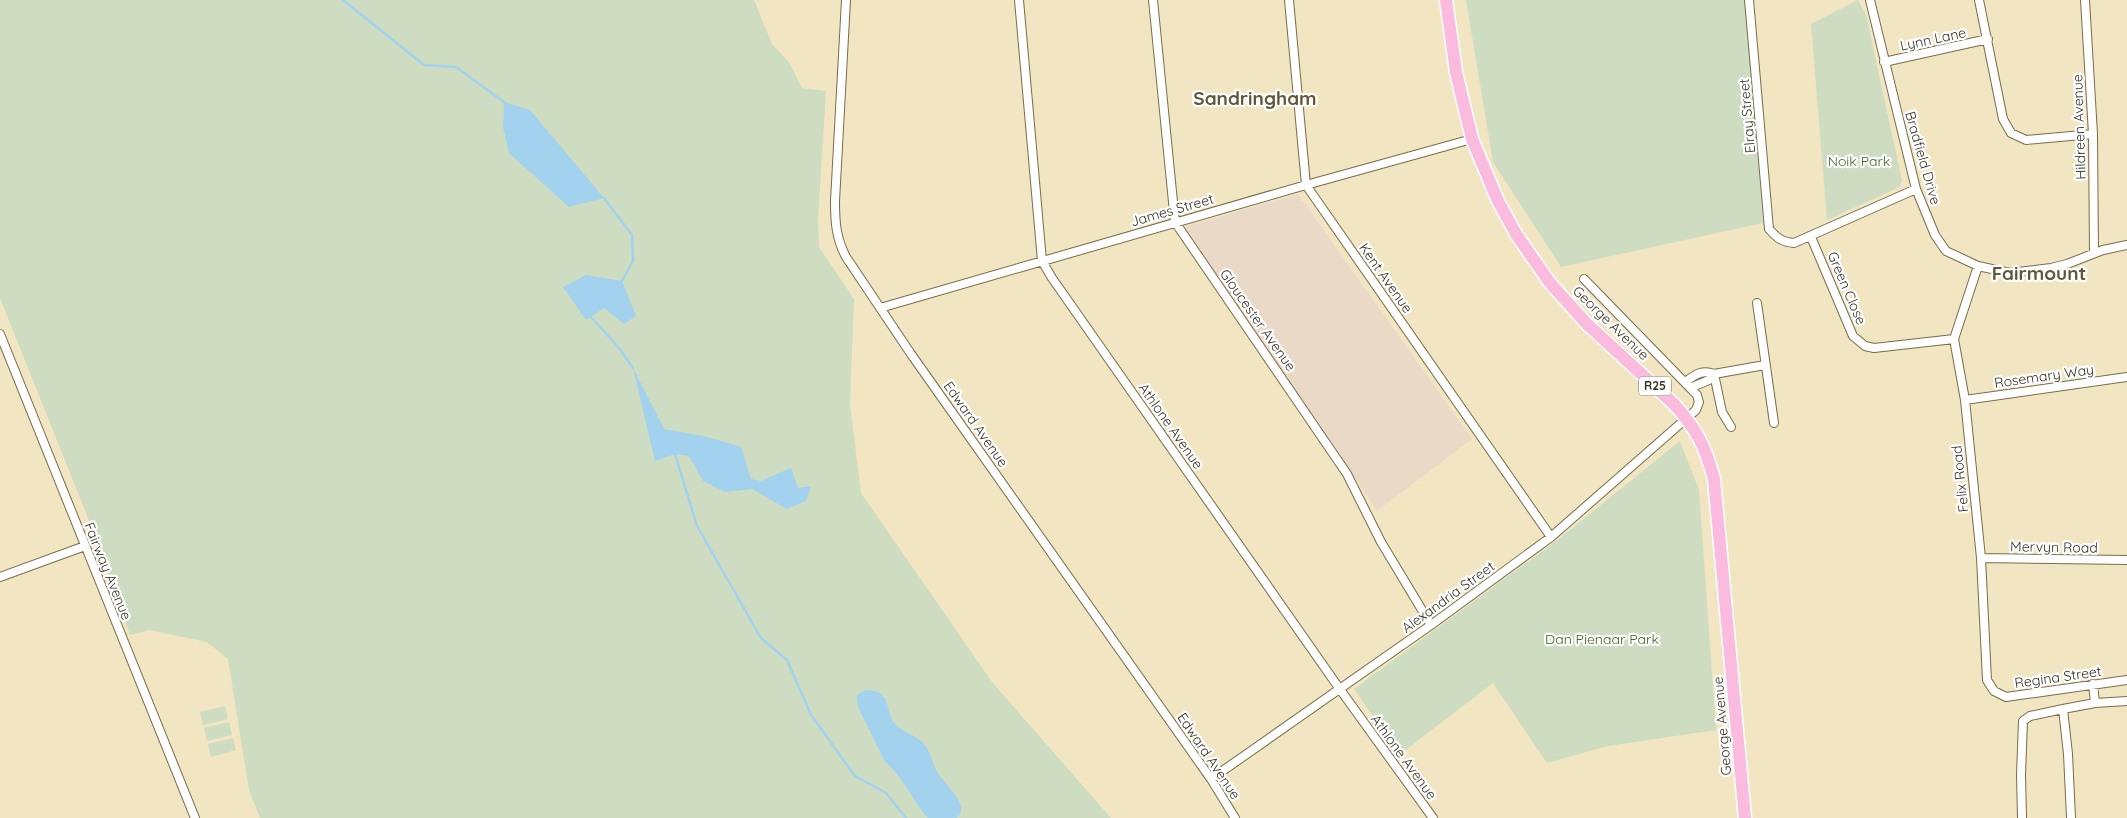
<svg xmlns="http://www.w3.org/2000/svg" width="2127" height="818" font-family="Quicksand,sans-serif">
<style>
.education{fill:#ebd9c8}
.green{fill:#cedcc2}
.water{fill:#a2d2ed}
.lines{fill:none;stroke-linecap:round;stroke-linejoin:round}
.stream{stroke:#a2d2ed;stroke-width:2.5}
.minor-casing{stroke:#776c4c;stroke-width:10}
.primary-casing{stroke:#fff;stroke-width:15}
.minor{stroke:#fff;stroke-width:8}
.primary{stroke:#fabbdf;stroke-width:12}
.labels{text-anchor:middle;stroke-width:4.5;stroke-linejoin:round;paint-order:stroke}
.shield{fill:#fff;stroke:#727066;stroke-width:1}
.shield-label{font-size:12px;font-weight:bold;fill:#363224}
.street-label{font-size:14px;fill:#363224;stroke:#fff}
.park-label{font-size:14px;fill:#446024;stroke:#fff}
.district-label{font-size:19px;font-weight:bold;fill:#615738;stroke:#fff}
</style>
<rect width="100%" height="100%" fill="#f2e6c2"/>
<path class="education" d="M1298 194 1472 439 1377 511 1183 227Z"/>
<path class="green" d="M0 0H754L772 44 789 62 802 88 826 91 818 218 819 247 854 299 850 404 861 493 992 682 1111 818H260L249 790 228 659 207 642 149 630 130 635 88 518 0 298Z
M1466 0H1745L1763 223 1561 267 1493 162Z
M1858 0 1866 15 1902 180 1900 187 1827 220 1811 24Z
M1680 441 1699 490 1716 730 1608 746 1547 763 1493 683 1399 755 1354 689 1556 541Z
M225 706 228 719 203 725 200 712Z
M229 722 232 735 207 741 204 728Z
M233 738 236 750 211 757 208 744Z"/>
<path class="water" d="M504 102 530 110 604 198 569 207 509 153 503 127Z
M586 275 622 281 636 316 624 324 604 308 586 320 563 287Z
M633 368 664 429 708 437 741 447 751 479 761 481 791 468 798 488 811 486 806 501 787 509 752 489 725 492 703 481 689 456 675 454 655 461Z
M866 690C893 690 884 712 896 725 903 732 915 735 922 742 931 751 932 763 938 773 944 784 973 807 956 818H928C914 803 900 772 885 762L858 707 857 695Z"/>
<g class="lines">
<path class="stream" d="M343 0 424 65 456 67 504 102
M604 198 632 235 633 261 622 281
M591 317 620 349 633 368
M675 454 697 526 761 638 787 660 811 715 855 776 886 793 906 818"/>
<g class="minor-casing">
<path id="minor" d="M846 0 835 201C835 222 836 238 846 257L911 354 1211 779 1235 818
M1019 0 1042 261 1052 278 1339 688 1433 818
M1153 0 1175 222 1347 474 1381 542 1431 625
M1289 0 1306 185 1551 537
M1749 0 1769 229C1777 238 1782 242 1794 243L1916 189
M1870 0 1916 189 1935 235 1946 251 1978 266 2010 273 2051 268 2067 264 2103 250 2127 245
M1979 0 2003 119 2011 133 2026 140 2093 134
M2085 0 2093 134 2094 253
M1884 62 1988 39
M1811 237 1853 336 1865 346 1874 348 1954 339
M1978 266 1954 339 1965 400 1981 558 1987 680 1994 691 2006 697 2127 680
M1757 303 1774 423
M880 308 1306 185 1472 139
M0 334 195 818
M1714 374 1722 412 1731 427
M1685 382C1695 375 1702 369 1714 374L1765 365
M1690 388 1709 380 1714 374
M1965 400 2127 377
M1981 558 2127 560
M0 577 85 546
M2093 684 2095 703 2127 701
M1211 779 1431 625 1551 537 1696 410 1699 402 1697 395 1584 279
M2022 818 2021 775 2023 721 2030 716 2063 709
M2071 818 2068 754 2063 709 2095 703"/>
</g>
<g class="primary-casing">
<path id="primary" d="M1446 0 1456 72 1472 139 1498 201 1516 234 1550 283 1587 324 1674 404C1697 430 1705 446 1714 479L1745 818"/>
</g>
<use href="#minor" class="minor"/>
<use href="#primary" class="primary"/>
</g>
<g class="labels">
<rect class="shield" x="1639" y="376.5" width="32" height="19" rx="4"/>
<g class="shield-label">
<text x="1655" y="390">R25</text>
</g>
<g class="street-label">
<text transform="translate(1933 39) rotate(-12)" y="5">Lynn Lane</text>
<text transform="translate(1747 116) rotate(-95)" y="5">Elray Street</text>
<text transform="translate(2079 127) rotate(-92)" y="5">Hildreen Avenue</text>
<text transform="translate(1923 158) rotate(74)" y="5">Bradfield Drive</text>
<text transform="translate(1172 210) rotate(-16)" y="5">James Street</text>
<text transform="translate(1386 278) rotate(55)" y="5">Kent Avenue</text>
<text transform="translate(1847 288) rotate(67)" y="5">Green Close</text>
<text transform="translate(1258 320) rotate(55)" y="5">Gloucester Avenue</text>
<text transform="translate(1611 323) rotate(44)" y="5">George Avenue</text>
<text transform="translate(2044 376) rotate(-8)" y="5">Rosemary Way</text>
<text transform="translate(976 424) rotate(55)" y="5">Edward Avenue</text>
<text transform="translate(1171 426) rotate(55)" y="5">Athlone Avenue</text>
<text transform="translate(1960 479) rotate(-96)" y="5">Felix Road</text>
<text transform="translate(2054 547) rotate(1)" y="5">Mervyn Road</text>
<text transform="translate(108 571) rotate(68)" y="5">Fairway Avenue</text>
<text transform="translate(1448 597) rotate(-36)" y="5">Alexandria Street</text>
<text transform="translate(2058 677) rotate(-8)" y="5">Regina Street</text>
<text transform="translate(1722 726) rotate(-95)" y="5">George Avenue</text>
<text transform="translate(1209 756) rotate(56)" y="5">Edward Avenue</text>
<text transform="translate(1404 757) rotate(54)" y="5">Athlone Avenue</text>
</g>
<g class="park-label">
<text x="1859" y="166">Noik Park</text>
<text x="1602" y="644">Dan Pienaar Park</text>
</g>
<g class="district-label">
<text x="1255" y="105">Sandringham</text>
<text x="2039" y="280">Fairmount</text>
</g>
</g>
</svg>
